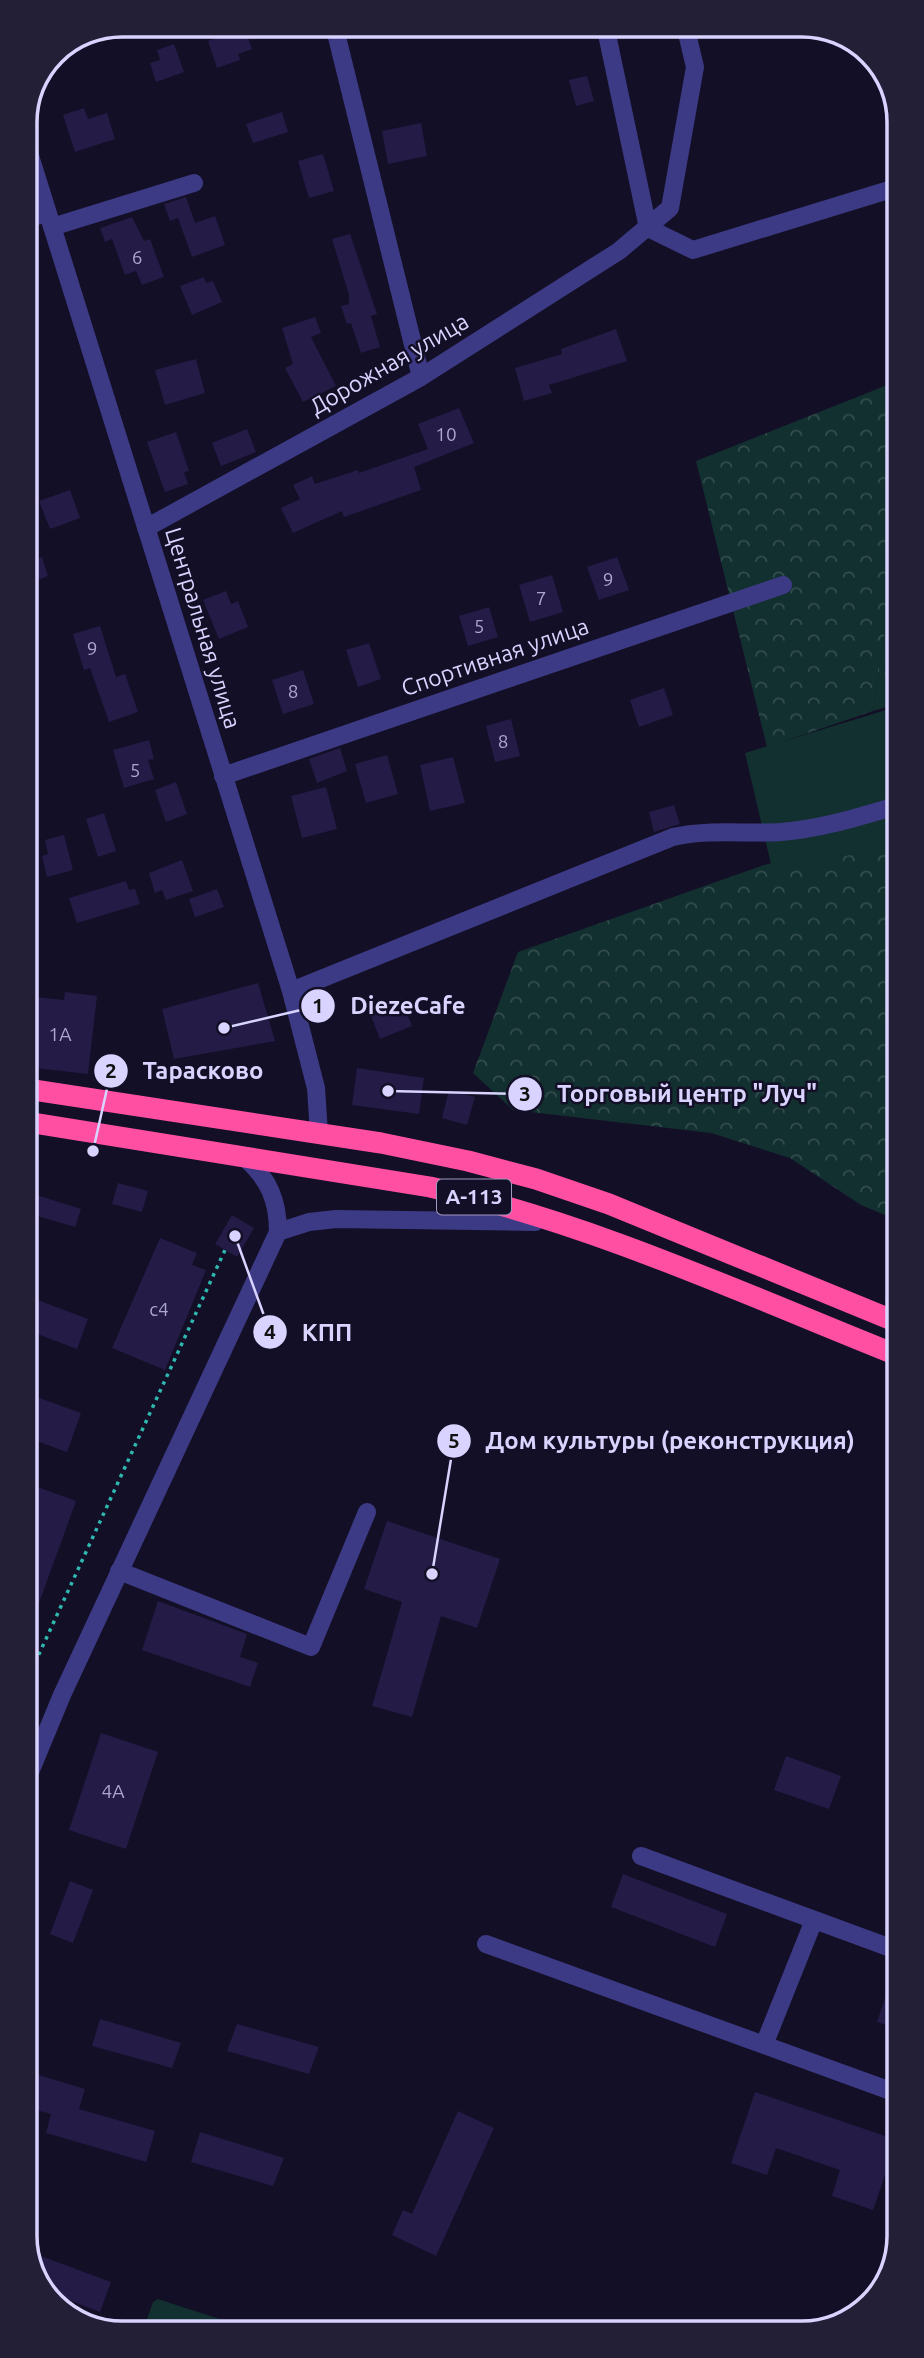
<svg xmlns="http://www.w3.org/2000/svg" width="924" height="2358" font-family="Ubuntu,sans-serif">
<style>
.grass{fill:url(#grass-tufts)}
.forest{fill:url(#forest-crowns)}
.green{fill:#12302f}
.building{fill:#241b47}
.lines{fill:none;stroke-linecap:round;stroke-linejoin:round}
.path{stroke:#2fb8b0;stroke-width:3.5;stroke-dasharray:3.5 5;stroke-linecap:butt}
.minor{stroke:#3d3a85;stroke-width:18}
.highway{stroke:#ff4fa3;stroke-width:21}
.labels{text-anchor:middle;stroke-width:5;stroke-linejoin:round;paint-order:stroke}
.number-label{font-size:19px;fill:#aca6d1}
.shield{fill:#130f26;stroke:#9e99be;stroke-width:2}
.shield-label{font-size:21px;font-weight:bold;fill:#d9d4ff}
.street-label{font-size:23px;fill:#d9d4ff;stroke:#130f26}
.rim{fill:none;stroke:#d9d4ff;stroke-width:3.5}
.leader{fill:none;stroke:#d9d4ff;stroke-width:2.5}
.callout-dot{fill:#d9d4ff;stroke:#130f26;stroke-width:2.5}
.mark-label{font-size:21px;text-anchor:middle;font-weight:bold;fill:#111}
.callout-label{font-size:24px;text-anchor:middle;font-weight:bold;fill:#d9d4ff;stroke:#130f26;stroke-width:5;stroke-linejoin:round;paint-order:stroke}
</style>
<defs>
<pattern id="grass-tufts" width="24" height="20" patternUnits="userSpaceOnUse" patternTransform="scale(1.75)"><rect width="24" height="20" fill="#12302f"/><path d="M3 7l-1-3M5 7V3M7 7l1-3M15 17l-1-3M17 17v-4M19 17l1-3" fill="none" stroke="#344d4e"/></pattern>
<pattern id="forest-crowns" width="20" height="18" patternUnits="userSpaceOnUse" patternTransform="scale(1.75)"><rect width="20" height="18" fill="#12302f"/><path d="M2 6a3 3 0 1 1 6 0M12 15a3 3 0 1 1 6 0" fill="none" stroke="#344d4e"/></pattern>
</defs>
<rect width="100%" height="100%" fill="#130f26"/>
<path class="grass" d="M896 559V704L873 711Z"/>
<path class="forest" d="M895 382 896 559 873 711 767 747 696 461Z
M896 832 897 1220 861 1205 790 1158 711 1133 513 1110 473 1073 518 952 764 865Z"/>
<path class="green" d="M896 707V844L773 873 745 753Z
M158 2299 238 2325 245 2332 142 2333 153 2302Z"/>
<path class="building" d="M231 33 233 39 247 35 252 49 238 54 240 60 217 68 208 41Z
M174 44 184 72 156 82 150 63 160 60 157 50Z
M587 76 594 101 576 106 569 80Z
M84 108 88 119 107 113 115 139 75 152 63 115Z
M282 112 288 132 253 143 246 124Z
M421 123 427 156 388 164 382 131Z
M323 154 334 191 309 198 298 161Z
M186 197 195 223 215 216 225 245 192 257 178 218 170 221 164 204Z
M132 217 144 241 150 239 164 277 142 285 136 271 125 275 112 239 105 242 100 228Z
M350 234 377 314 371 316 380 347 361 353 351 323 347 324 341 306 349 304V295L332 239Z
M204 277 206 283 213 281 222 302 192 315 180 286Z
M315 317 321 333 311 337 336 386 303 402 285 368 293 364 282 328Z
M616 329 627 361 549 385 552 393 524 401 515 368 562 354 561 349Z
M196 359 205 393 165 405 155 370Z
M459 408 474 443 414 467 421 490 344 517 342 511 293 533 281 508 300 499 293 485 312 476 315 484 358 470 359 473 428 449 418 424Z
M247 429 256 452 221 466 212 443Z
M176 432 189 471 184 472 188 484 165 492 147 442Z
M70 490 80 518 50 529 39 501Z
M42 557 48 576 26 584V563Z
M617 557 629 590 599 600 587 567Z
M552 575 563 612 530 622 519 585Z
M226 591 231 604 238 601 248 627 219 639 203 600Z
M489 607 498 637 468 646 459 616Z
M100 626 116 677 125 674 138 712 109 722 90 668 84 670 73 634Z
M369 643 381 679 358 687 346 650Z
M303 670 314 704 283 714 272 680Z
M664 688 673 715 639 727 630 700Z
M511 719 520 756 495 762 486 726Z
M149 740 154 759 148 760 154 779 124 788 113 750Z
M340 748 347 771 317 783 309 759Z
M387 755 398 794 366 803 355 764Z
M453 757 465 803 430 811 420 765Z
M176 782 187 814 166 822 155 790Z
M326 787 337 829 302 838 291 796Z
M674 805 680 824 654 832 649 812Z
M104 813 116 851 98 857 86 819Z
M64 835 73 870 47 877 42 856 48 854 45 840Z
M182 860 193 891 166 900 162 890 155 893 149 873Z
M126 881 129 890 135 889 140 904 77 923 69 898Z
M217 889 224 907 195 917 189 899Z
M258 983 275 1041 174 1059 162 1009Z
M65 992 97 996 88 1074 27 1067V996L64 1000Z
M401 998 412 1026 380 1039 369 1011Z
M357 1068 424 1078 419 1114 352 1105Z
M449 1090 475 1097 467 1125 442 1118Z
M118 1183 148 1191 142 1212 112 1204Z
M27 1192 81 1209 75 1227 27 1213Z
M232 1215 254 1228 237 1257 215 1244Z
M160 1238 197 1253 192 1265 206 1270 165 1370 112 1348Z
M27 1296 88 1319 77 1349 27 1330Z
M28 1394 81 1413 67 1452 28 1438Z
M35 1486 76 1501 30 1628 28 1506Z
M387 1521 500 1559 477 1628 441 1616 412 1717 372 1706 402 1602 364 1589Z
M158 1601 247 1634 240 1657 258 1663 250 1687 142 1650Z
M101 1733 158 1752 126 1849 69 1830Z
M786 1756 841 1776 829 1809 774 1790Z
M623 1874 727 1914 715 1947 611 1907Z
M70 1881 93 1890 73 1943 50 1934Z
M896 1965H899V2029L877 2022Z
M100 2019 181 2043 172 2068 92 2046Z
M237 2024 319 2047 309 2074 227 2051Z
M29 2072 85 2089 79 2109 155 2131 146 2162 46 2133 51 2114 29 2108Z
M755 2092 897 2140 873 2210 832 2196 840 2170 776 2148 767 2175 731 2163Z
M458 2111 494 2128 436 2256 392 2235 403 2210 412 2214Z
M200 2132 284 2158 273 2186 191 2162Z
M38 2255 111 2282 100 2312 48 2292 32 2270Z"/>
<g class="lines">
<path class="path" d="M28 1678 225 1250"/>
<path class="minor" d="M334 25 421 377
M605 25 648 228
M25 140 291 991 316 1088 319 1133
M25 219 47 213
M52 227 194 183
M648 228 693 250 895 188
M146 528 421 377 619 251 670 208 695 67 685 25
M223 776 783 585
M291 991 673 837C708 829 745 834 781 832 821 829 858 817 896 806
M278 1232 309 1222 336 1219 535 1222
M119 1571 311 1647 367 1512
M28 1777 62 1695 278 1232C278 1201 269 1179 245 1158
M641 1856 899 1951
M486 1944 899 2094
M764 2045 814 1920"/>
<path class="highway" d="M27 1089 381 1143 468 1161 536 1179 609 1204 897 1322
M27 1122 430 1187C591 1223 744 1294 897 1355"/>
</g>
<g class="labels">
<g class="number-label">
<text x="137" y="264">6</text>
<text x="446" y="441">10</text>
<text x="608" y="586">9</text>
<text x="541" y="605">7</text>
<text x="479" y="633">5</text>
<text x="92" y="655">9</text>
<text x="293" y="698">8</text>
<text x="503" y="748">8</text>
<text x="135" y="777">5</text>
<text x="60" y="1041">1А</text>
<text x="159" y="1316">с4</text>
<text x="113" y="1798">4А</text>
</g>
<rect class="shield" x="437" y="1179.5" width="74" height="35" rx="5"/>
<g class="shield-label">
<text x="474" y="1204">А-113</text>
</g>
<g class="street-label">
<text transform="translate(389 364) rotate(-30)" y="8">Дорожная улица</text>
<text transform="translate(203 628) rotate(73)" y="8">Центральная улица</text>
<text transform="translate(495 657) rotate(-19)" y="8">Спортивная улица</text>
</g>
</g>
<path d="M0 0H924V2358H0ZM122 37H802A85 85 0 0 1 887 122V2236A85 85 0 0 1 802 2321H122A85 85 0 0 1 37 2236V122A85 85 0 0 1 122 37Z" fill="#231f37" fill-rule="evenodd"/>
<path class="rim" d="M122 37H802A85 85 0 0 1 887 122V2236A85 85 0 0 1 802 2321H122A85 85 0 0 1 37 2236V122A85 85 0 0 1 122 37Z"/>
<path class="leader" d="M224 1028L318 1006M93 1151L111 1071M388 1091L525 1094M235 1236L270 1332M432 1574L454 1441"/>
<g class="callout-dot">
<circle cx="224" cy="1028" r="7"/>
<circle cx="93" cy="1151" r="7"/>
<circle cx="388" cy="1091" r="7"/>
<circle cx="235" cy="1236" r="7"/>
<circle cx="432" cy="1574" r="7"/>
<circle cx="318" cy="1006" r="18"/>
<circle cx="111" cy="1071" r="18"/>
<circle cx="525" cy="1094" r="18"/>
<circle cx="270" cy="1332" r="18"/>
<circle cx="454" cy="1441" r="18"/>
</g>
<g class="mark-label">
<text x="318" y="1013">1</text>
<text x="111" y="1078">2</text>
<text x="525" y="1101">3</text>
<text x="270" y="1339">4</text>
<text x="454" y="1448">5</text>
</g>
<g class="callout-label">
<text x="408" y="1014">DiezeCafe</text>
<text x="203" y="1079">Тарасково</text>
<text x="687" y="1102">Торговый центр "Луч"</text>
<text x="327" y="1341">КПП</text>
<text x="670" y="1449">Дом культуры (реконструкция)</text>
</g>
</svg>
